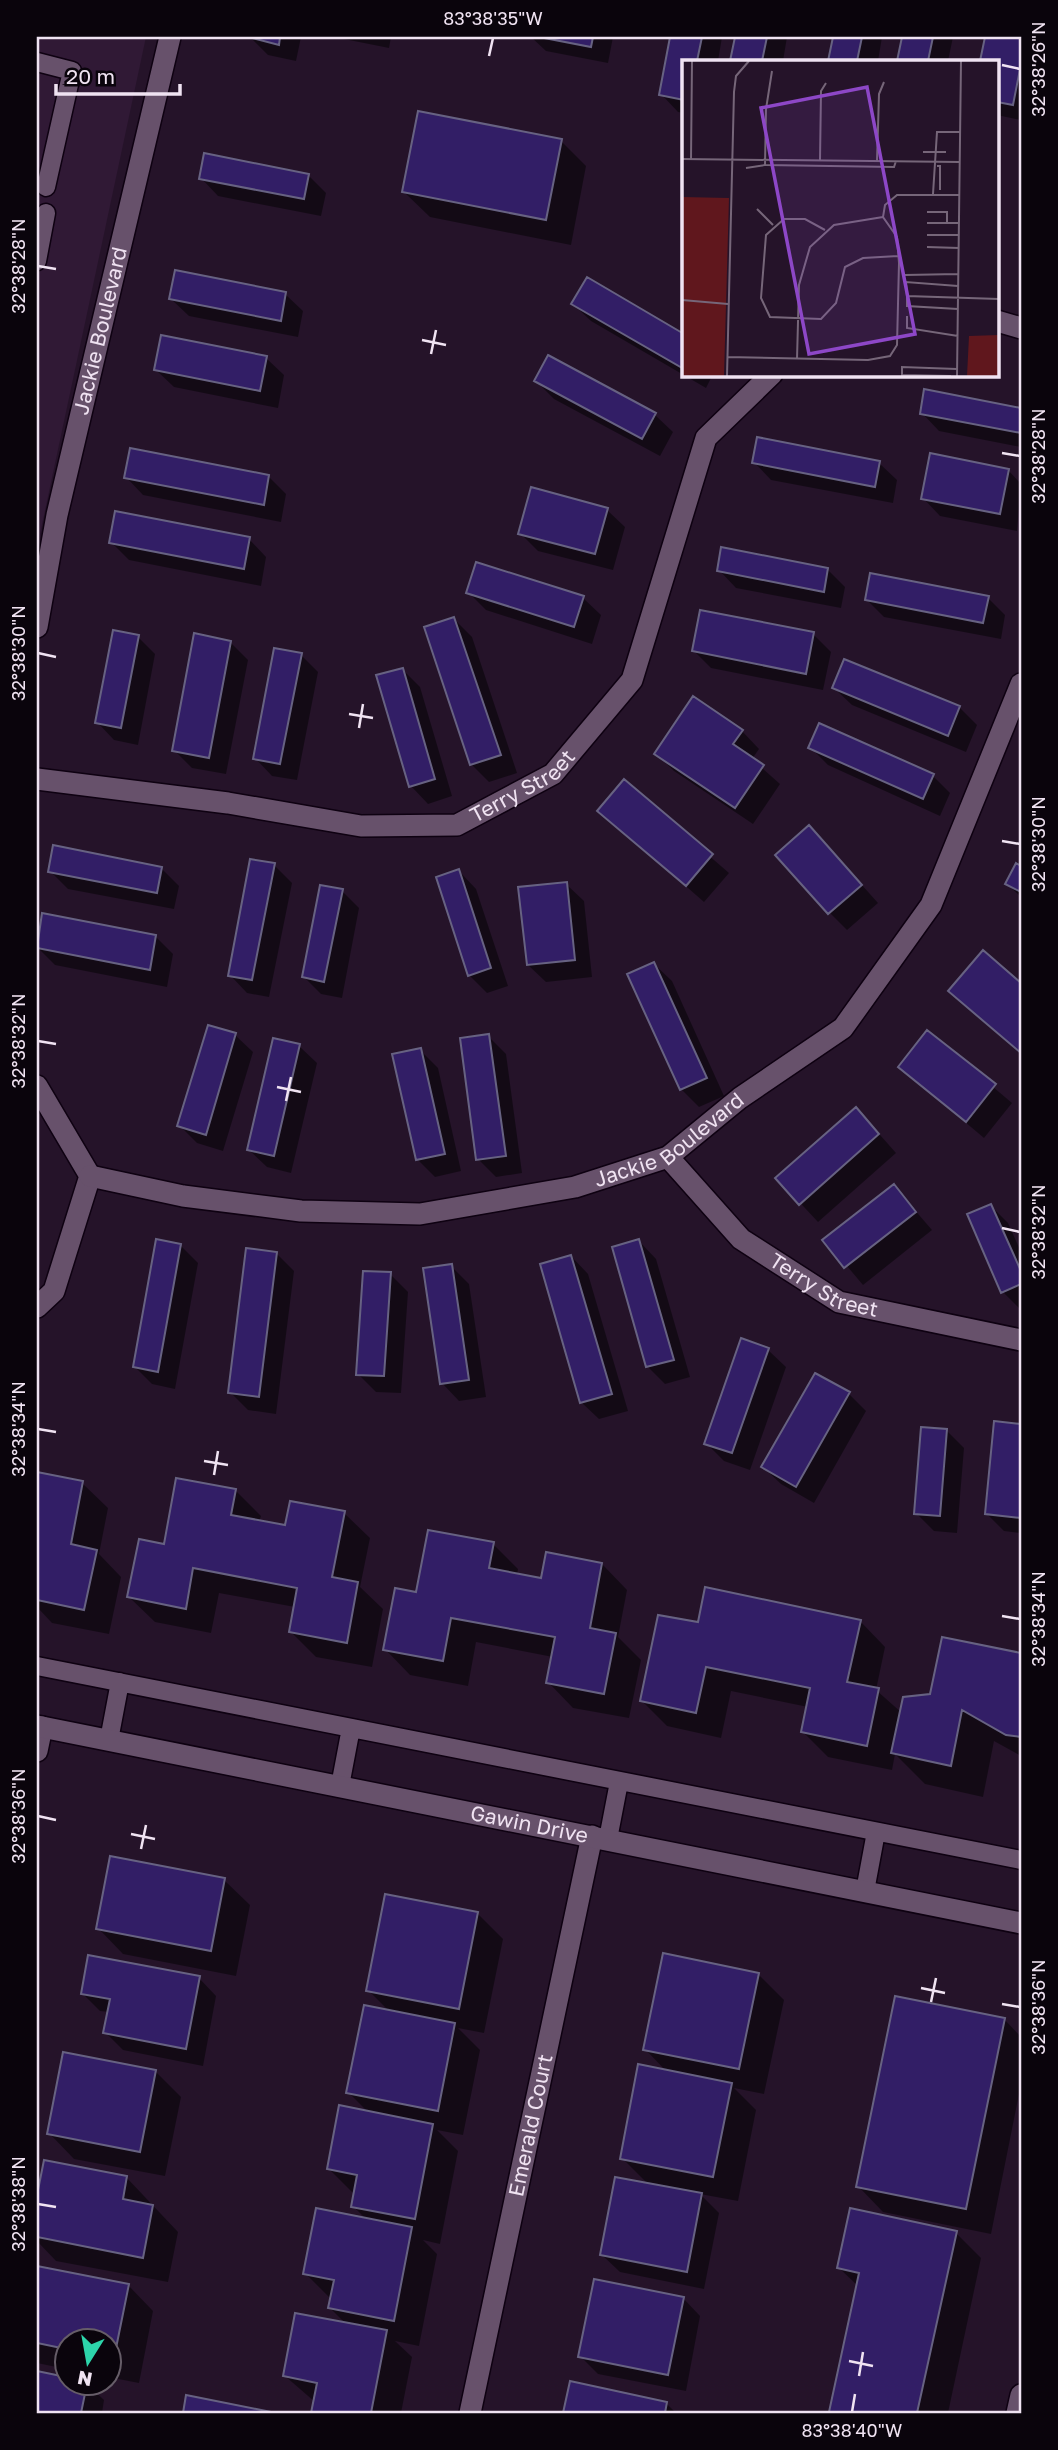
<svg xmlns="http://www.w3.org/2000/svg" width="1058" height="2450" font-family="'Golos Text',sans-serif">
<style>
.built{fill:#301935}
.shadow{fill:#0007}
.building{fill:#321e66;stroke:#676282;stroke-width:2}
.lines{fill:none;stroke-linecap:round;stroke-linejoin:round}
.service-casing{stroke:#0e0111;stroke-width:21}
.minor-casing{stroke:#0e0111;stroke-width:24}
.tertiary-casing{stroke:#0e0111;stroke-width:24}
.service{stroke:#67516b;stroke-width:18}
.minor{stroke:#67516b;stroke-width:21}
.tertiary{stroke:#67516b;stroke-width:21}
.ticks{fill:none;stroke:#f0e3f2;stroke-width:2.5}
.labels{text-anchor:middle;stroke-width:5;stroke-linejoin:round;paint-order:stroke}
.street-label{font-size:21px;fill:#f0e3f2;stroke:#0a040c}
.inset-road{fill:none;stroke:#766679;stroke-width:2}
.view{fill:#8d47c7;fill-opacity:0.15;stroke:#8d47c7;stroke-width:3.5}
.inset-edge{fill:none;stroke:#f0e3f2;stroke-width:3.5}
.neatline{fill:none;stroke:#f0e3f2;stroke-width:2.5}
.ticks-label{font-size:18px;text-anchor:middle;fill:#f0e3f2}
</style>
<rect width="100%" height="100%" fill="#251329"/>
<path class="built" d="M37 37H146L37 548Z"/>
<path class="shadow" d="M250 37H301L296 61 268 55Z
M334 37H391L389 48Z
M531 37H613L608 63 546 51Z
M672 37H722L718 61H684V113L678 112 661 94Z
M737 37H787L783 61H732Z
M835 37H882L878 61H830Z
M904 37H953L948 61H899Z
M987 37H1021V120L997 115V61H982Z
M561 141 586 166 571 245 430 217 404 192Z
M308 175 326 193 321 216 218 196 201 178Z
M285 294 303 311 298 337 189 316 171 299Z
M573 304 684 336V374H713L706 388 591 321Z
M266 358 284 375 278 408 174 387 156 370Z
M549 358 655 415 673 432 660 456 554 399 536 381Z
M926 392 1021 410V447L939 431 922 413Z
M754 462 879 463 897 480 893 503 771 480Z
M1008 470 1021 484 1017 531 940 516 923 498Z
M126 477H269L286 494 281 522 143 495Z
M607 510 625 527 613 570 538 551 520 533Z
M249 539 266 557 261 586 129 560 111 542Z
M827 569 845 587 841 608 736 588 719 570Z
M468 592 583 598 601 615 592 644 486 610Z
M988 598 1005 615 1001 639 884 617 866 599Z
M454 619 472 637 517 773 489 782 471 764Z
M813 634 831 652 823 690 711 668 694 651Z
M138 637 155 654 138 745 114 740 97 722Z
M230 642 248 660 226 774 192 768 174 750Z
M301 655 318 672 297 780 272 776 255 758Z
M403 670 420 687 452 796 428 804 411 786Z
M834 688 959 707 977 725 966 752 852 705Z
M742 731 759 749 752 759 780 784 753 824 674 771 656 753Z
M810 747 933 776 950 793 940 816 828 765Z
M624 782 729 873 704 902 600 811Z
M826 845 878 903 847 930 830 913Z
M274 865 292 883 269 997 247 993 230 975Z
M1017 865 1021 868V897L1007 884Z
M161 868 179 886 174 909 68 889 50 871Z
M459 871 476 889 508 986 487 993 469 975Z
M566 884 584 901 592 977 546 982 528 965Z
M342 891 359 908 342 998 321 994 304 977Z
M156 937 173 954 167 987 55 965 37 947Z
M983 953 1021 985V1054L950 991Z
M654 964 672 981 724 1096 699 1107 681 1089Z
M928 1032 1012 1103 984 1138 900 1067Z
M235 1035 253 1052 223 1151 197 1143 179 1125Z
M488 1036 506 1054 522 1173 496 1177 478 1159Z
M299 1046 317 1063 291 1173 267 1167 249 1150Z
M420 1050 438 1068 461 1171 435 1177 417 1159Z
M873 1127 896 1153 818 1222 777 1178Z
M894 1186 932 1230 863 1285 825 1240Z
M991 1206 1008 1223 1021 1252 1020 1309 1003 1292Z
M639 1241 656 1259 690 1377 665 1384 648 1367 614 1248Z
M180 1245 198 1263 175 1389 152 1384 135 1367Z
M276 1253 294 1271 276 1414 248 1410 230 1392Z
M571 1256 588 1274 628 1411 599 1419 581 1402Z
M451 1266 469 1284 486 1397 459 1401 442 1383Z
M390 1274 408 1292 401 1393 376 1392 358 1374Z
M768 1350 786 1367 750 1470 724 1461 706 1443Z
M849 1394 866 1411 814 1503 781 1484 763 1467Z
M996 1423 1021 1426V1533L1004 1531 987 1514Z
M946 1430 964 1448 957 1533 934 1531 916 1513Z
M37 1474 82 1483 108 1508 99 1554 121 1577 109 1634 52 1623 37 1607Z
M235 1490 261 1516 259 1522 286 1527 344 1513 370 1538 360 1587 383 1609 372 1667 316 1657 291 1632 295 1607 219 1593 211 1633 155 1622 129 1597 165 1546Z
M493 1544 518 1569 517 1575 542 1580 602 1564 627 1590 618 1637 641 1660 629 1718 573 1708 548 1682 553 1657 476 1642 468 1686 410 1675 385 1649 417 1594Z
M860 1621 885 1647 876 1690 902 1713 931 1696 943 1639 1021 1655V1756L994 1741 983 1797 925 1784 895 1754 892 1770 828 1757 803 1732 808 1707 731 1691 721 1738 667 1726 642 1701 699 1624Z
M224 1880 250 1905 236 1976 123 1954 98 1928Z
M477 1913 503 1939 484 2033 458 2028 480 2050 463 2135 437 2130 458 2151 440 2244 423 2240 437 2254 419 2346 395 2341 412 2357 401 2413H313L315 2402 285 2376 346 2324 330 2308V2298L305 2273 367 2220 353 2206 355 2195 329 2169 369 2113 348 2092 390 2012 368 1990Z
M758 1974 784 2000 764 2094 734 2088 756 2110 738 2201 700 2194 719 2213 704 2289 620 2272 602 2255 649 2185 622 2158 667 2072 645 2049Z
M199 1978 216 1996 203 2066 123 2050 105 2032 109 2012 100 2011 82 1993Z
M1004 2019 1021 2037V2084L991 2234 883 2212 858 2186Z
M155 2071 181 2097 165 2176 74 2159 49 2133Z
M45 2162 126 2177 178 2232 168 2282 56 2261 37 2241V2204Z
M956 2233 981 2258 948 2413H832L858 2286 839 2268Z
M37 2268 128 2285 153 2311 139 2383 108 2377V2342H66V2369L37 2363Z
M683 2298 700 2316 686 2391 598 2374 580 2356Z
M37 2373 66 2379V2384H87L104 2400 102 2413H37Z
M571 2383 666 2403 676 2413H565Z"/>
<path class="building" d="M248 37H280L279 45Z
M539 37H593L591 47Z
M670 37H702L697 61H684V100L659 95Z
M735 37H767L762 61H730Z
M833 37H862L857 61H828Z
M902 37H933L928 61H897Z
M985 37H1021V64L1013 105 997 102V61H980Z
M418 111 562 139 546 220 402 192Z
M204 153 309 174 304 199 199 179Z
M175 270 286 292 281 321 169 299Z
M587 277 684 334V369L571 304Z
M161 335 267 356 260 391 154 370Z
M548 355 656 413 642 439 534 381Z
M924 389 1021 408V433L920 414Z
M757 437 880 461 875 487 752 463Z
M130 448 269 475 264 505 124 478Z
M930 453 1009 469 1000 514 921 499Z
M531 487 608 508 595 554 518 534Z
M115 511 250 537 244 569 109 543Z
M721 547 828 568 824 592 717 571Z
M476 562 584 596 574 627 466 593Z
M870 573 989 596 983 623 865 600Z
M700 610 814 632 806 674 692 651Z
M454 617 501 755 470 765 424 627Z
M113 630 139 635 121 728 95 723Z
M194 633 231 641 209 758 172 751Z
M274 648 302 653 280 764 253 759Z
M844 659 960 706 948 736 832 688Z
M403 668 435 779 409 787 376 675Z
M693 696 743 730 733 744 764 765 735 808 654 754Z
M819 723 934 774 923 799 808 748Z
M624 779 713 854 686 886 597 811Z
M809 825 862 885 828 914 775 855Z
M53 845 162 867 157 893 48 872Z
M250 859 275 863 252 980 228 976Z
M1016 863 1021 866V892L1005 884Z
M459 869 491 968 468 976 436 877Z
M567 882 575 960 527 965 518 887Z
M320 885 343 889 324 982 302 977Z
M42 913 156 935 150 970 37 948Z
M983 950 1021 983V1053L948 991Z
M654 962 707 1078 680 1090 627 974Z
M208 1025 236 1033 206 1135 177 1126Z
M927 1030 996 1084 966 1122 898 1067Z
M489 1034 506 1156 476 1160 460 1038Z
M273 1038 300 1044 274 1156 247 1150Z
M421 1048 445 1154 416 1160 392 1054Z
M856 1107 879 1134 799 1205 775 1178Z
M894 1184 916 1212 844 1268 822 1240Z
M991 1204 1021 1271V1284L1001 1293 967 1214Z
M156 1239 181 1244 158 1372 133 1367Z
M639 1239 674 1360 646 1367 612 1247Z
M246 1248 277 1252 259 1397 228 1393Z
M571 1255 612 1394 580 1403 540 1264Z
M452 1264 469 1380 440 1384 423 1268Z
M363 1271 391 1272 384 1376 356 1375Z
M741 1338 769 1348 732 1453 704 1444Z
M815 1373 850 1392 796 1487 761 1467Z
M994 1421 1021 1424V1518L985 1514Z
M921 1427 947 1429 940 1516 914 1514Z
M37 1472 83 1481 71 1544 97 1550 84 1610 37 1600Z
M176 1478 236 1489 231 1515 285 1525 290 1501 345 1511 332 1577 358 1582 347 1643 289 1632 297 1588 193 1568 186 1609 127 1597 139 1539 164 1544Z
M428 1530 494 1542 489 1568 541 1578 546 1552 602 1563 590 1628 616 1633 604 1694 546 1683 555 1637 451 1618 443 1661 383 1650 395 1588 416 1592Z
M705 1587 861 1620 847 1682 879 1688 867 1746 801 1732 810 1688 706 1667 696 1713 640 1701 658 1615 698 1622Z
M942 1637 1021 1653V1737L1006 1735 962 1710 951 1766 891 1753 903 1697 930 1694Z
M110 1856 225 1878 211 1951 96 1929Z
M385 1894 478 1912 459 2009 366 1991Z
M663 1953 759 1973 739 2069 643 2050Z
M88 1955 200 1976 186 2049 103 2033 110 1999 81 1994Z
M895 1996 1005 2018 966 2209 856 2187Z
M364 2005 455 2023 438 2111 346 2093Z
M63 2052 156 2070 140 2152 47 2134Z
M638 2064 732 2083 713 2177 620 2159Z
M339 2105 433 2124 415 2219 351 2207 357 2175 327 2169Z
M44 2160 127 2176 123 2199 153 2205 143 2258 37 2237V2195Z
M615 2177 702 2193 687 2272 600 2255Z
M316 2208 412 2227 394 2321 328 2308 334 2280 303 2274Z
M850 2208 957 2231 917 2413 829 2412 859 2273 837 2268Z
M37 2266 129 2284 114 2358 108 2357V2342H66V2349L37 2343Z
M594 2279 684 2297 668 2375 578 2357Z
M295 2313 387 2330 371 2413H311L317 2383 283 2376Z
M37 2371 66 2377V2384H87L81 2413H37Z
M570 2381 667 2402 665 2413H563Z
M186 2395 276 2413H183Z"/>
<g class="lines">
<g class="service-casing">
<path id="service" d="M37 62 72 71 46 187
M37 261 46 213
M37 1666 1021 1860
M109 1740 120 1682
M340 1786 351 1728
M608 1839 619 1782
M865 1891 876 1832"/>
</g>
<g class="minor-casing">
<g id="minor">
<path d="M997 321 1021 328"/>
<path id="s1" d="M37 627 57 515 170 37"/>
<path id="s2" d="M37 779 228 803 361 826 457 825 553 774 632 680 706 438 772 374"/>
<path d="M37 1086 90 1176 54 1291 37 1307"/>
<path id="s3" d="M668 1157 741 1239 839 1302 1021 1340"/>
<path id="s4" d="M90 1176 183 1196 301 1211 420 1214 575 1187 668 1157 740 1098 843 1028 931 905 1021 684"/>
<path d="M37 1751 42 1727"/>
<path id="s5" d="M470 2413 592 1836"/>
<path d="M1017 2413 1021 2395"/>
</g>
</g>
<g class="tertiary-casing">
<g id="tertiary">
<path id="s6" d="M37 1726 1021 1923"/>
</g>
</g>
<use href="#service" class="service"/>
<use href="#minor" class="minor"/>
<use href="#tertiary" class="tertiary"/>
</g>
<path class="ticks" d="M489 56 493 38M1002 65 1020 69M38 266 56 269M422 340 446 345M431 354 436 330M1002 453 1020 456M38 653 56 657M349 714 373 718M359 728 363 704M1002 841 1020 844M38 1041 56 1044M277 1087 301 1092M286 1101 291 1077M1002 1228 1020 1232M38 1429 56 1432M204 1461 228 1465M214 1475 218 1451M1002 1616 1020 1619M38 1816 56 1820M131 1834 155 1839M141 1849 146 1825M921 1988 945 1993M931 2002 936 1978M1002 2004 1020 2007M38 2204 56 2207M849 2361 873 2366M859 2376 863 2352M852 2412 855 2394"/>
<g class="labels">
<g class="street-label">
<text dy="7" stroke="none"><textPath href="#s1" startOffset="303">Jackie Boulevard</textPath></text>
<text dy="7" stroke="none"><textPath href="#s2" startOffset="500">Terry Street</textPath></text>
<text dy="7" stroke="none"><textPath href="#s4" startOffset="597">Jackie Boulevard</textPath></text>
<text dy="7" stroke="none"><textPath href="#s3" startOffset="206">Terry Street</textPath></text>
<text dy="7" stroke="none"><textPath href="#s6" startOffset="502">Gawin Drive</textPath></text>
<text dy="7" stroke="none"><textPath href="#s5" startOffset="294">Emerald Court</textPath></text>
</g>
</g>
<g transform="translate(682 60)">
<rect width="317" height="317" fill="#251329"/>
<path d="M0 137 47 138 42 316H0ZM317 275V316H285L287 276Z" fill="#60171d"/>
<path class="inset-road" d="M241 92H264M0 99 277 102M9 99 10 1M138 100 139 31 144 23M195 101 197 34 202 22M83 105 212 107 214 101M255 106H258V130M64 108 83 105 84 49 90 11M251 134 255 72H278M75 149 91 165M245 152H265V163M245 163H277M143 170 123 159H102L84 175 79 238 88 257 139 259 154 243 163 207 181 198 216 196M245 175H277M245 187 277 188M223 215 276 214M276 226 224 222 225 236 317 239M225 236V246L276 249M0 240 46 244M225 256V268L276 276M45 297 186 300 208 296 215 285 217 203 215 177 201 157 203 145 215 135H277M115 299 117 225 128 187 152 165 201 157M45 316 52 32 54 16 67 1M269 316 220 315V307L275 309M275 316 279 1"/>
<path class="view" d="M185 27 233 274 127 294 79 48Z"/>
<rect width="317" height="317" class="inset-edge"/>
</g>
<rect width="1058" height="2450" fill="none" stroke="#0a040c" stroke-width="77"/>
<g transform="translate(88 2362) rotate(191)"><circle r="33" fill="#0a040c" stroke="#665d68" stroke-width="2"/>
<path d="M0-5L12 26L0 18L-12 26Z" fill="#2dd4ab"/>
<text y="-10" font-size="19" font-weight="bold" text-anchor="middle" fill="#f0e3f2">N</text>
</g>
<path d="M56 84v10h124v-10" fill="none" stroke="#f0e3f2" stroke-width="3.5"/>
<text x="66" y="84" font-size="21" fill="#f0e3f2" stroke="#0a040c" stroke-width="5" paint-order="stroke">20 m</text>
<rect x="38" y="38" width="982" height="2374" class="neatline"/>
<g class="ticks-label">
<text x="493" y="25">83°38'35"W</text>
<text transform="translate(1039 69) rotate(-90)" y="6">32°38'26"N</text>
<text transform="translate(19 266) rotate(-90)" y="6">32°38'28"N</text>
<text transform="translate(1039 456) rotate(-90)" y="6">32°38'28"N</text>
<text transform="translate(19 653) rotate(-90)" y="6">32°38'30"N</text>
<text transform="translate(1039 844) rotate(-90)" y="6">32°38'30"N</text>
<text transform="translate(19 1041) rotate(-90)" y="6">32°38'32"N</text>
<text transform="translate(1039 1232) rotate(-90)" y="6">32°38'32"N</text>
<text transform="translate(19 1429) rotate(-90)" y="6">32°38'34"N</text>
<text transform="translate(1039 1619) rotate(-90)" y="6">32°38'34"N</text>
<text transform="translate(19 1816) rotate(-90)" y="6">32°38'36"N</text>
<text transform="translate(1039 2007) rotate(-90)" y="6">32°38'36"N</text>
<text transform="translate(19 2204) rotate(-90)" y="6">32°38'38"N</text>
<text x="852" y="2437">83°38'40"W</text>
</g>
</svg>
